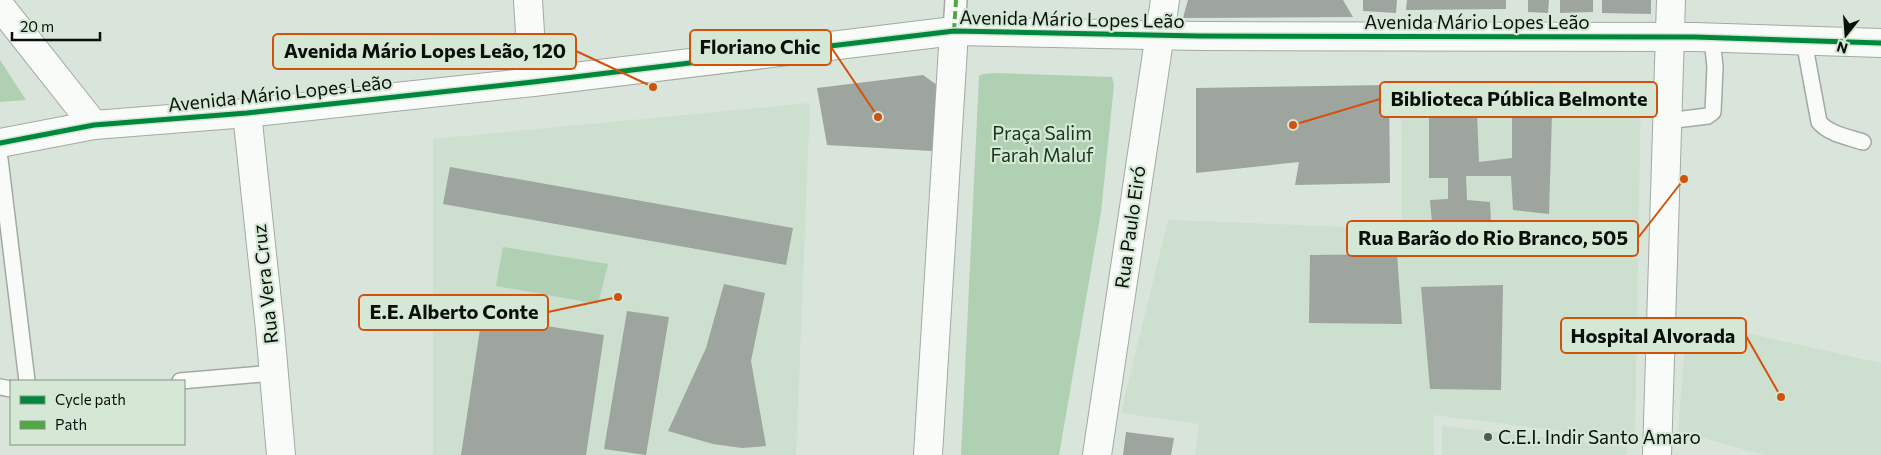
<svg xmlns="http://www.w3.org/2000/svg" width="1881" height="455" font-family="Commissioner,sans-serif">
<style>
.built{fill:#cddfce}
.green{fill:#afd0b2}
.building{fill:#9da59e}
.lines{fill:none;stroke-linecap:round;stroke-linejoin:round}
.service-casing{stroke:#a3aaa3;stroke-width:18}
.pedestrian-casing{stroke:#a3aaa3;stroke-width:24}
.minor-casing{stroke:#a3aaa3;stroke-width:30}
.tertiary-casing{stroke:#a3aaa3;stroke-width:30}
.service{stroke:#f9fbf9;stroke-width:15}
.pedestrian{stroke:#f9fbf9;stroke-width:21}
.minor{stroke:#f9fbf9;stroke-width:28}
.tertiary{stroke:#f9fbf9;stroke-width:28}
.quiet{stroke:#50a841;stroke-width:4;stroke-dasharray:8 4;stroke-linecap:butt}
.cycleway-casing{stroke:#d5e8d6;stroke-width:8}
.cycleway{stroke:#00873e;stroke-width:5}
.poi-dot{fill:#525a52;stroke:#d5e8d6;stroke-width:2}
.labels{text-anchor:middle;stroke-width:4.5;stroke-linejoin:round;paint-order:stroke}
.street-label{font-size:19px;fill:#090f09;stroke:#d5e8d6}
.park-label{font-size:19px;fill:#15361b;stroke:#d5e8d6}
.poi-label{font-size:19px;fill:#090f09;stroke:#d5e8d6;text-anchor:start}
.leader{fill:none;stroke:#d2520c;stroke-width:2}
.callout-dot{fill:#d2520c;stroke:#d5e8d6;stroke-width:2}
.callout{fill:#d5e8d6;stroke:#d2520c;stroke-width:2}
.callout-label{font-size:20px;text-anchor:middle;font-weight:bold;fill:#090f09}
</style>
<rect width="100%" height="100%" fill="#d9e4da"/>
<path class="built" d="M1401 84H1641L1635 440 1433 415 1434 455H1195L1199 424 1121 413 1168 220 1402 229Z
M810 103 796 455H433V139Z
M1687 320 1881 363V455H1764L1678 431Z
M1442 426 1627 447V455H1442Z"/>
<path class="green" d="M0 60 26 100 0 102Z
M995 73 1112 77 1114 85 1101 212 1059 455H961L979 76 983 74Z
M503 247 608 264 598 304 496 286Z"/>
<path class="building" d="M1188 0H1343L1353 17 1183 18Z
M1363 0H1397L1396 13 1363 11Z
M1407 0H1506V9L1406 10Z
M1528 0H1549L1548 13 1528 12Z
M1560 0H1593V12L1560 13Z
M1602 0H1651V14L1602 13Z
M923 75 937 85 932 151 827 145 817 88Z
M1389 85 1390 183 1295 185 1299 162 1196 173V88Z
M1429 112 1477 113 1479 162 1512 158V115L1552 114 1549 214 1513 210 1511 176H1466L1467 200 1490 202 1492 244H1434L1430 200 1448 199V178H1429Z
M450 167 793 228 786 265 443 204Z
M1397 254 1402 324 1309 323 1310 255Z
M724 284 765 293 751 361 766 446 742 448 713 444 668 431 706 348Z
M1503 285 1501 390 1430 389 1421 287Z
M627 311 669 317 646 455 604 449Z
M482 316 604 335 586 455H461Z
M1126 432 1174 438 1171 455H1123Z"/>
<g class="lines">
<g class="service-casing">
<path id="service" d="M1804 41 1819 122C1829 134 1848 137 1863 142
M1667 121 1708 116 1713 112 1715 67 1712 38
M0 159 27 381
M180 381 274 373
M0 387 11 389"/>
</g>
<g class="pedestrian-casing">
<path id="pedestrian" d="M954 31 956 0"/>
</g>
<g class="minor-casing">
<path id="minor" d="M528 0 533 82
M247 113 270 329 281 455
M928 455 954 31
M1097 455 1165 0"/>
</g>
<g class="tertiary-casing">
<path id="tertiary" d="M0 6 94 125
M0 143 94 125 247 113 533 82 954 31 1199 36 1695 37 1881 43
M1657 455 1671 0"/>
</g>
<use href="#service" class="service"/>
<use href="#pedestrian" class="pedestrian"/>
<use href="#minor" class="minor"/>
<use href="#tertiary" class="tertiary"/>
<path class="quiet" d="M954 31 956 0"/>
<g class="cycleway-casing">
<path id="cycleway" d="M0 143 94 125 247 113 533 82 954 31 1199 36 1695 37 1881 43"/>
</g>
<use href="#cycleway" class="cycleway"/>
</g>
<circle class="poi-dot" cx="1488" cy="437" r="5"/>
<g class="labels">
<g class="street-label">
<text transform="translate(1072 19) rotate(1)" y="7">Avenida Mário Lopes Leão</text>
<text x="1477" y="29">Avenida Mário Lopes Leão</text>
<text transform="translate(280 93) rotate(-6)" y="7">Avenida Mário Lopes Leão</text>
<text transform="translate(1130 227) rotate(-82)" y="7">Rua Paulo Eiró</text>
<text transform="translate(265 284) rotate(-96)" y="7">Rua Vera Cruz</text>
</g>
<g class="park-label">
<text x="1042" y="140">Praça Salim<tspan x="1042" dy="22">Farah Maluf</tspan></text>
</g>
<g class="poi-label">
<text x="1498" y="444">C.E.I. Indir Santo Amaro</text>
</g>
</g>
<path class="leader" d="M878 117L831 47M653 87L576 51M1293 125L1380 99M1684 179L1638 238M618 297L548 312M1781 397L1746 336"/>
<g class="callout-dot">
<circle cx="878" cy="117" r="5"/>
<circle cx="653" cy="87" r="5"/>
<circle cx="1293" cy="125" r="5"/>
<circle cx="1684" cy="179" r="5"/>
<circle cx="618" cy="297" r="5"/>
<circle cx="1781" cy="397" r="5"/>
</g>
<g class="callout">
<rect x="690" y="30" width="141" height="35" rx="5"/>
<rect x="273" y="34" width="303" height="35" rx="5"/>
<rect x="1380" y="82" width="277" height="35" rx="5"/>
<rect x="1347" y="221" width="291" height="35" rx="5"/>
<rect x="359" y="295" width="189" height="35" rx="5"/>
<rect x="1561" y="318" width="185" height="35" rx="5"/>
</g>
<g class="callout-label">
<text x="760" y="54">Floriano Chic</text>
<text x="425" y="58">Avenida Mário Lopes Leão, 120</text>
<text x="1519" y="106">Biblioteca Pública Belmonte</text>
<text x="1493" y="245">Rua Barão do Rio Branco, 505</text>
<text x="454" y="319">E.E. Alberto Conte</text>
<text x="1653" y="343">Hospital Alvorada</text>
</g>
<rect x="10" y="380" width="175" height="65" fill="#d5e8d6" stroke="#839184"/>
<rect x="20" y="396" width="25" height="8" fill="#00873e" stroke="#839184"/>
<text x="55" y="405" font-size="15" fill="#090f09">Cycle path</text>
<rect x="20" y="421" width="25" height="8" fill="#50a841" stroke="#839184"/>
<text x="55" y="430" font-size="15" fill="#090f09">Path</text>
<g transform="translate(1846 35) rotate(197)" stroke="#d5e8d6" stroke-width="4" paint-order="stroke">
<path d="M0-4L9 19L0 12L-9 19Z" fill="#090f09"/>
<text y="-8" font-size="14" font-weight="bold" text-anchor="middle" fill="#090f09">N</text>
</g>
<path d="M12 32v8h88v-8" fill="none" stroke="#090f09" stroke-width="2.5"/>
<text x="20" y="32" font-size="15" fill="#090f09" stroke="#d5e8d6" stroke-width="4" paint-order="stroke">20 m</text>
</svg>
